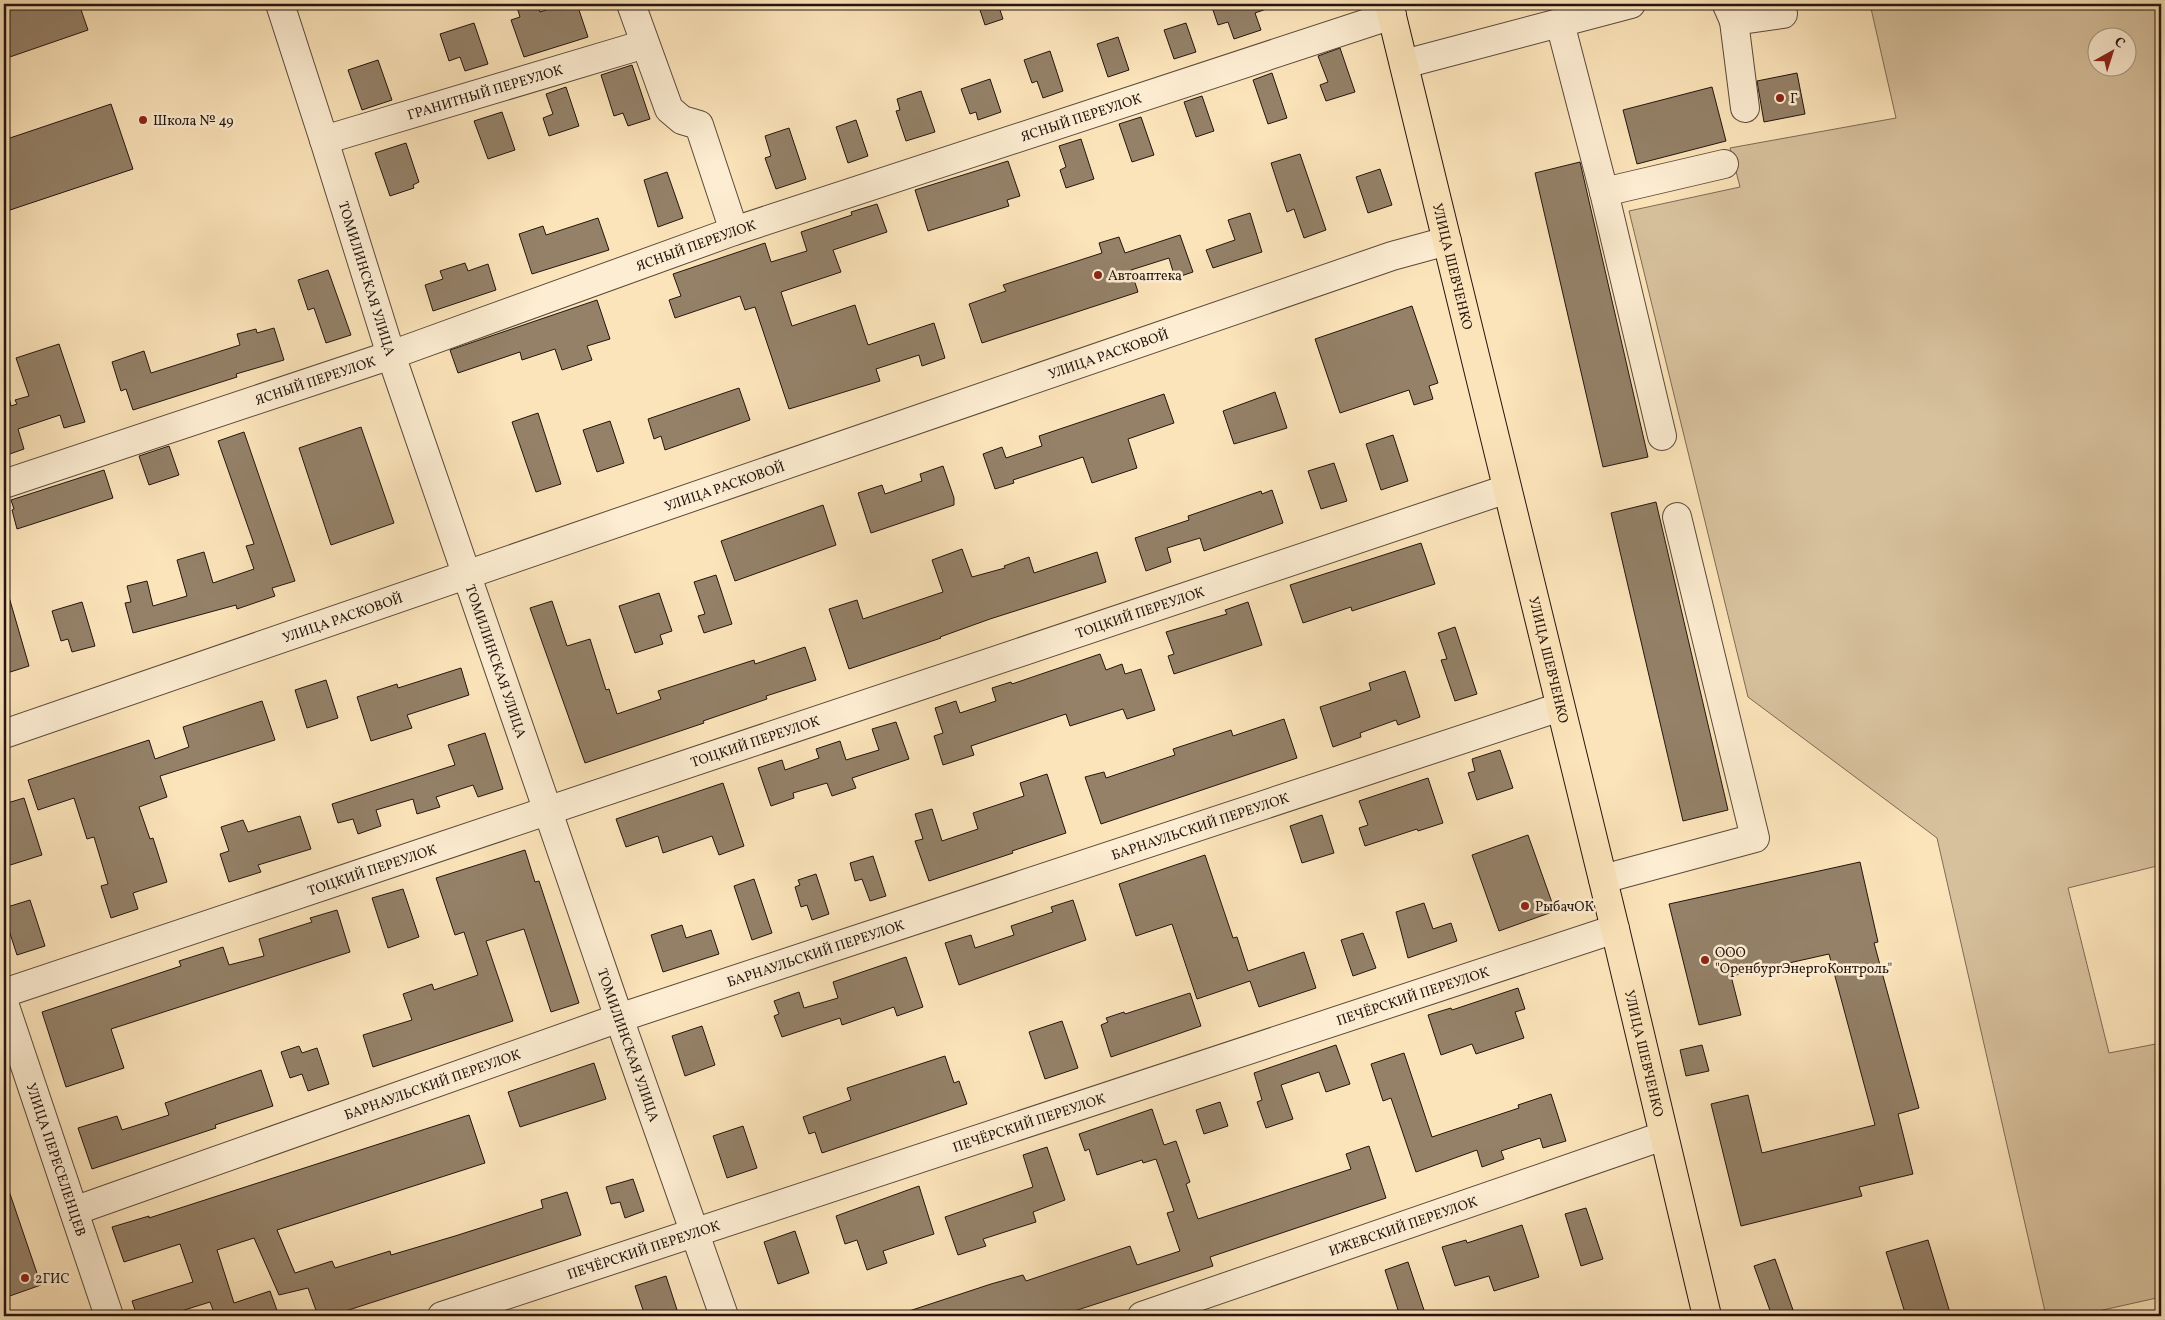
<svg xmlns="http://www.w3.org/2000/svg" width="2165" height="1320" font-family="Vollkorn,serif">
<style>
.green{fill:#d7c19d;stroke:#7e6b56;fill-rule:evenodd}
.building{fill:#948168;stroke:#24150f}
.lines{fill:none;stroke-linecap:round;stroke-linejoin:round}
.minor-casing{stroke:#5a493a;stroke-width:30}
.major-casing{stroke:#24150f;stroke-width:30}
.minor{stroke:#fdedd2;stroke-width:28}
.major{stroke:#fce4ba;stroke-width:28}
.poi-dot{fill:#8f2418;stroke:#fdedd2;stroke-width:2}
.labels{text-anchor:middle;stroke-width:5;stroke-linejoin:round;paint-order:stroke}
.street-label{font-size:14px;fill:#24150f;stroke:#fdedd2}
.poi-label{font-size:14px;fill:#24150f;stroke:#fdedd2;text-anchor:start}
</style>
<rect width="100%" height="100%" fill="#fce4ba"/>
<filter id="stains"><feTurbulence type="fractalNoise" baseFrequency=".004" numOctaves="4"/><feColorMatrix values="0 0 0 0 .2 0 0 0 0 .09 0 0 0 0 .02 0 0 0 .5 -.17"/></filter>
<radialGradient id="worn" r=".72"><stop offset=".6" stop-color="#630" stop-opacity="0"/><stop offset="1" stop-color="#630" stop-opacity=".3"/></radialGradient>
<path class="green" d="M1870 4H2161V865L2068 888 2109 1053 2161 1043V1297L2076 1316H2046L1937 838 1748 697 1629 211 1740 187 1730 148 1896 118ZM2098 38H2128V68H2098Z"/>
<path class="building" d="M4 4H79L88 30 4 59Z
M516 4H537L540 12 564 4H577L588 37 524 57 511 20 520 17Z
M978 4H998L1003 19 985 25Z
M1211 4H1271L1272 7 1255 13 1261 30 1234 39 1228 22 1218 25Z
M474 23 488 64 465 71 460 57 449 61 440 34Z
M1186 23 1196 52 1174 59 1164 30Z
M1118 37 1129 70 1108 77 1097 44Z
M1340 48 1355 92 1326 101 1320 85 1328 82 1318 56Z
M1050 51 1063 91 1043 98 1037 81 1032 83 1024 60Z
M378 60 392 100 362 110 348 70Z
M632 65 650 119 628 126 623 113 614 116 601 75Z
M1272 73 1287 118 1268 124 1253 80Z
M1797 73 1805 114 1764 122 1757 81Z
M990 79 1001 112 978 120 976 112 970 114 961 89Z
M566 87 579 126 549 136 543 118 553 114 546 94Z
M1712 87 1726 141 1637 164 1623 110Z
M921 91 935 132 906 141 896 111 900 110 897 99Z
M1202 96 1214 131 1196 137 1184 102Z
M111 104 133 169 4 212V140Z
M502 112 515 150 488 159 474 121Z
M1141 117 1154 155 1132 162 1119 124Z
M856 120 868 156 848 163 836 127Z
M789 128 806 179 776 189 765 158 771 156 765 136Z
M1081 139 1094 179 1066 188 1060 170 1066 167 1059 146Z
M406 143 419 182 413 185 414 188 390 196 375 153Z
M1300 154 1326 230 1304 238 1294 209 1287 212 1271 163Z
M1008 161 1020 196 1007 200 1009 206 928 231 915 190Z
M1580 162 1648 457 1603 467 1535 173Z
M1380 169 1392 205 1368 213 1356 177Z
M667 172 683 218 658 227 644 180Z
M877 204 887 232 833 250 841 272 781 292 792 326 855 305 868 345 934 323 945 358 922 366 919 355 876 369 880 381 789 409 755 307 745 310 740 296 675 318 669 300 681 296 673 274 765 243 771 262 807 251 801 232 852 215 851 212Z
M1250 213 1262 252 1213 268 1206 250 1235 240 1228 220Z
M598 218 609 250 532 274 519 234 543 226 546 235Z
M1180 235 1193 272 1175 278 1169 258 1131 270 1138 292 982 343 969 304 1006 291 1003 285 1102 253 1099 243 1119 237 1125 253Z
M465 263 468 271 488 264 496 290 433 311 425 285 443 279 440 271Z
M328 270 351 335 326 343 314 308 308 310 298 280Z
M597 300 610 339 587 346 592 360 562 370 555 349 522 360 520 352 458 373 450 350Z
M1412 306 1438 383 1429 386 1433 399 1414 405 1409 390 1340 413 1315 339Z
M274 328 284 360 236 374 237 377 133 410 126 389 121 391 112 362 144 351 151 373 240 345 237 334 256 329 257 333Z
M59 344 85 422 64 428 60 415 18 429 24 449 4 456V397H9L11 406 17 404 15 400 29 396 16 358Z
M739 388 750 420 665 450 661 436 654 439 648 419Z
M1275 392 1287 428 1234 444 1223 411Z
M1164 394 1174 423 1128 439 1137 468 1092 483 1083 457 1013 480 1014 483 995 489 983 454 1002 447 1006 458 1042 446 1039 436Z
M538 413 561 484 536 492 512 422Z
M610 421 624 463 597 472 583 430Z
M361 427 394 523 331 545 299 448Z
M244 432 295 581 272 588 275 596 237 609 236 605 133 633 125 603 131 602 127 586 147 581 153 606 187 596 177 560 204 552 213 583 254 569 246 546 254 544 218 441Z
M1393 435 1408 481 1381 490 1366 444Z
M169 446 179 475 149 485 139 456Z
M1334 463 1347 501 1321 509 1308 471Z
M943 466 954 498V505L871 533 858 493 882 485 885 494 922 481 920 474Z
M104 470 113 498 17 529 12 510 14 509 11 500Z
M1272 490 1283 523 1204 551 1200 538 1167 548 1171 562 1146 571 1135 538 1189 520 1188 516 1261 491 1262 494Z
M1656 502 1728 810 1683 821 1611 513Z
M823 505 836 545 735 581 721 541Z
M1421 543 1435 584 1352 611 1351 607 1303 623 1290 585Z
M962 549 972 577 1005 568 1004 566 1029 557 1034 573 1097 552 1106 582 990 619 940 637 941 638 849 669 829 609 857 600 863 619 943 592 932 560Z
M716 575 732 624 704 633 698 616 705 614 694 582Z
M659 593 672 631 660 635 663 644 635 653 619 606Z
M9 597 29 666 4 674V598Z
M552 601 567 646 590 639 606 690 609 689 617 714 661 699 658 691 754 660 755 664 805 647 816 680 766 696 767 699 703 721 704 723 585 763 530 608Z
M82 602 95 646 72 652 68 639 61 641 52 611Z
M1248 602 1262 645 1174 674 1168 656 1174 654 1166 632 1227 614 1225 610Z
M1455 627 1477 694 1455 701 1441 660 1447 659 1438 633Z
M1100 654 1106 670 1122 664 1125 674 1141 669 1155 710 1127 719 1123 709 1070 726 1066 714 971 746 974 755 943 765 934 736 943 733 935 708 956 701 960 713 996 701 992 688 1011 682 1012 684Z
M461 668 469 695 407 715 412 728 371 741 357 697 397 684 398 688Z
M1405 671 1420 717 1398 725 1396 720 1360 733 1361 737 1333 747 1320 707 1371 690 1369 683Z
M326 680 338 718 307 728 295 690Z
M262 701 275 740 160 776 167 797 139 807 150 839 153 838 167 882 133 893 138 909 111 918 101 886 108 884 94 837 87 839 74 798 38 810 28 780 149 740 155 759 189 747 183 727Z
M1284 719 1297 758 1101 824 1085 777 1104 772 1106 778 1175 755 1173 749 1231 730 1233 736Z
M896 722 909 759 852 778 856 788 832 796 827 783 793 793 794 798 771 806 758 768 782 760 785 770 819 758 816 749 840 741 846 760 879 750 872 729Z
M485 733 503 789 478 797 473 785 436 797 440 807 417 814 413 799 376 810 381 826 358 834 353 819 338 823 332 804 455 765 448 745Z
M1500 750 1513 788 1477 800 1468 773 1475 771 1472 759Z
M1047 774 1066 833 1012 851 1013 853 929 881 915 841 923 839 915 814 932 809 942 841 978 829 973 813 1024 796 1020 783Z
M1428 778 1443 823 1418 831 1417 829 1365 846 1359 828 1368 825 1359 801Z
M723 783 744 846 719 855 712 836 663 853 658 836 626 847 616 819Z
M24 798 42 855 4 867V804Z
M1322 815 1334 853 1302 863 1290 826Z
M300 816 311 849 258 865 261 872 229 882 220 854 229 851 221 827 243 820 248 832Z
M1528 835 1555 911 1499 931 1472 855Z
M525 850 535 882 539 881 579 1003 551 1012 524 929 486 941 513 1021 373 1067 363 1035 412 1020 403 994 432 984 434 990 478 975 464 932 455 935 436 878Z
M1205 855 1233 938 1237 937 1248 971 1304 952 1316 988 1259 1007 1250 981 1197 999 1172 924 1136 936 1119 884Z
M873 856 886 896 870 901 862 879 855 881 850 863Z
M1860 862 1878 942 1874 943 1919 1108 1898 1114 1913 1174 1859 1187 1862 1196 1741 1226 1711 1104 1748 1095 1762 1153 1875 1125 1829 954 1731 976 1741 1015 1699 1025 1669 904Z
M816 874 829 914 812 920 807 905 801 907 795 887 800 885 798 880Z
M754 879 772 933 752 940 734 886Z
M403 889 419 937 388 948 372 898Z
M30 900 45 946 17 955 4 915V908Z
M1073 900 1086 940 959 985 945 943 971 935 975 948 1014 935 1011 926 1053 912 1051 907Z
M1424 903 1433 929 1451 923 1457 941 1408 958 1396 912Z
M337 910 350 952 111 1029 124 1068 66 1087 42 1012 181 966 179 961 223 947 229 965 264 956 259 939 312 922 310 918Z
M682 925 686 938 711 930 719 954 663 972 651 935Z
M1363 933 1376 968 1353 976 1341 940Z
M906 957 923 1007 897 1016 894 1007 842 1025 840 1018 782 1037 774 1016 779 1014 774 1001 799 992 804 1008 838 998 833 982Z
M1518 988 1525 1009 1515 1012 1524 1038 1476 1054 1472 1044 1441 1055 1428 1015 1451 1008 1452 1010Z
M1190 993 1201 1026 1111 1057 1101 1025 1108 1022 1106 1018 1124 1012 1125 1014Z
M1062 1021 1078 1068 1045 1079 1029 1032Z
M702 1026 715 1065 685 1076 672 1036Z
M1336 1045 1350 1084 1326 1092 1319 1072 1281 1085 1293 1119 1266 1128 1257 1102 1262 1100 1254 1073Z
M1702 1045 1709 1071 1686 1076 1680 1050Z
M299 1046 302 1053 317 1048 329 1084 308 1091 302 1074 290 1078 281 1052Z
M1404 1053 1432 1137 1519 1108 1518 1105 1551 1094 1566 1141 1543 1148 1540 1138 1501 1151 1504 1159 1482 1167 1477 1150 1416 1172 1391 1098 1383 1101 1371 1064Z
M945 1056 954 1083 959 1081 967 1104 822 1153 815 1132 809 1134 803 1117 851 1100 847 1088Z
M594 1063 606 1099 520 1127 508 1092Z
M261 1070 273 1106 215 1125 216 1128 92 1169 78 1128 117 1116 122 1130 169 1115 165 1103Z
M1220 1102 1228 1126 1204 1134 1196 1110Z
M1152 1109 1164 1145 1176 1141 1190 1182 1186 1184 1198 1219 1351 1169 1346 1154 1369 1146 1386 1198 1210 1257 1213 1266 1059 1316H903V1313L991 1284 1023 1275 1026 1281 1130 1246 1137 1265 1180 1251 1167 1213 1174 1211 1156 1159 1143 1163 1142 1160 1097 1175 1089 1149 1085 1151 1079 1134Z
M469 1115 485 1163 277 1230 295 1273 332 1261 335 1268 390 1251 391 1255 455 1236 543 1208 541 1200 567 1192 581 1235 330 1316H318L308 1288 279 1295 254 1238 217 1250 234 1303 270 1291 279 1316H205L204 1313 213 1310 210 1302 165 1316H137L132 1301 193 1282 180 1244 124 1262 112 1227 149 1216V1218Z
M743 1126 757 1168 727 1178 713 1136Z
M1047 1147 1065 1200 1033 1212 1036 1222 983 1239 986 1246 958 1255 945 1217 1033 1187 1023 1155Z
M633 1179 644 1211 625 1218 620 1202 611 1204 606 1187Z
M4 1185H7L41 1285 4 1298Z
M919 1186 934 1234 883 1251 887 1263 867 1270 857 1240 845 1244 836 1216Z
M1586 1208 1603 1259 1581 1266 1565 1214Z
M1522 1225 1539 1277 1494 1291 1489 1276 1455 1286 1442 1247 1466 1240 1467 1243Z
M795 1231 809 1273 778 1284 764 1242Z
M1928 1240 1951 1316H1906L1886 1252Z
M1775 1259 1793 1310 1772 1316 1754 1266Z
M1408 1262 1426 1316H1400L1385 1270Z
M666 1276 679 1316H645L635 1286Z"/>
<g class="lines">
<g class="minor-casing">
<g id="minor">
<path id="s1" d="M280 4 324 140 391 355 619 1018 724 1316"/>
<path d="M631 4 669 109 682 120 699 125 734 231"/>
<path d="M1727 5 1734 21 1783 14"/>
<path d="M1734 21 1745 108"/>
<path d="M1560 23 1604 192 1662 436"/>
<path d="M1404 64 1631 4"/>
<path id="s2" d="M324 140 645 44"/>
<path d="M1604 192 1724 164"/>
<path id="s3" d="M4 484 391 355 734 231 1392 15"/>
<path id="s4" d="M4 734 1392 256 1447 241"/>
<path d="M1603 879 1755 838 1677 517"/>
<path id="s5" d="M4 993 1507 489"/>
<path id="s6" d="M4 1003 109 1316"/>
<path id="s7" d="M74 1211 619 1018 1560 707"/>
<path id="s8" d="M442 1316 1615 929"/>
<path id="s9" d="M1142 1316 1663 1136"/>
</g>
</g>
<g class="major-casing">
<g id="major">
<path id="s10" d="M1389 4 1615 929 1707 1316"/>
</g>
</g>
<use href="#minor" class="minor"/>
<use href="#major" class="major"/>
</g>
<g class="poi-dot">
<circle cx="1780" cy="98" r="5"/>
<circle cx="143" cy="120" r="5"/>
<circle cx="1098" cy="275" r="5"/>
<circle cx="1525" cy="906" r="5"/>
<circle cx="1705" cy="960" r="5"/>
<circle cx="25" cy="1278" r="5"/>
</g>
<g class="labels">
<g class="street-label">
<text dy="5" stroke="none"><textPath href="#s2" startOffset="168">ГРАНИТНЫЙ ПЕРЕУЛОК</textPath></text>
<text dy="5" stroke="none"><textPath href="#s3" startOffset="1138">ЯСНЫЙ ПЕРЕУЛОК</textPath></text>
<text dy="5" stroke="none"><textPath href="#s3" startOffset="732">ЯСНЫЙ ПЕРЕУЛОК</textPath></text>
<text dy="5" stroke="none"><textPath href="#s10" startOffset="270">УЛИЦА ШЕВЧЕНКО</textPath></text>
<text dy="5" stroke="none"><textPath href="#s1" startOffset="288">ТОМИЛИНСКАЯ УЛИЦА</textPath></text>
<text dy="5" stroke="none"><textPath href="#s4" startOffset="1168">УЛИЦА РАСКОВОЙ</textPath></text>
<text dy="5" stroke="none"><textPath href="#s3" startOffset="328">ЯСНЫЙ ПЕРЕУЛОК</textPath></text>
<text dy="5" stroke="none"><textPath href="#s4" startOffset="762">УЛИЦА РАСКОВОЙ</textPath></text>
<text dy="5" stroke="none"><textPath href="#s5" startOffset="1198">ТОЦКИЙ ПЕРЕУЛОК</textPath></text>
<text dy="5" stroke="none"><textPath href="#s4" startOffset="358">УЛИЦА РАСКОВОЙ</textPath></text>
<text dy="5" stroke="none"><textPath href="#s10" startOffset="675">УЛИЦА ШЕВЧЕНКО</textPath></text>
<text dy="5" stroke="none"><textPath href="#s1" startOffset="692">ТОМИЛИНСКАЯ УЛИЦА</textPath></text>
<text dy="5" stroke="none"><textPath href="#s5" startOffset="792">ТОЦКИЙ ПЕРЕУЛОК</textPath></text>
<text dy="5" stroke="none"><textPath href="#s7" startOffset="1190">БАРНАУЛЬСКИЙ ПЕРЕУЛОК</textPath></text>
<text dy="5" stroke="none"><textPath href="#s5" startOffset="388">ТОЦКИЙ ПЕРЕУЛОК</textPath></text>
<text dy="5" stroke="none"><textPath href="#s7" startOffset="785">БАРНАУЛЬСКИЙ ПЕРЕУЛОК</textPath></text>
<text dy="5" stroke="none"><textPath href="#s8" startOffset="1022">ПЕЧЁРСКИЙ ПЕРЕУЛОК</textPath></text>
<text dy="5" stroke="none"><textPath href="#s1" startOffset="1098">ТОМИЛИНСКАЯ УЛИЦА</textPath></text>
<text dy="5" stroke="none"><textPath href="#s10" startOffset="1080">УЛИЦА ШЕВЧЕНКО</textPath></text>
<text dy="5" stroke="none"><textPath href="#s7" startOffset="380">БАРНАУЛЬСКИЙ ПЕРЕУЛОК</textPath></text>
<text dy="5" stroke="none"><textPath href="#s8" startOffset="618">ПЕЧЁРСКИЙ ПЕРЕУЛОК</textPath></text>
<text dy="5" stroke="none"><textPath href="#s6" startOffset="165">УЛИЦА ПЕРЕСЕЛЕНЦЕВ</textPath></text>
<text dy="5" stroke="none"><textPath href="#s9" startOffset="276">ИЖЕВСКИЙ ПЕРЕУЛОК</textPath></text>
<text dy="5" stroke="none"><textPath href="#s8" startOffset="212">ПЕЧЁРСКИЙ ПЕРЕУЛОК</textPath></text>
</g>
<g class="poi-label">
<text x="1790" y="103">Г</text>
<text x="153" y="125">Школа № 49</text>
<text x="1108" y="280">Автоаптека</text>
<text x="1535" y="911">РыбачОК</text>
<text x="1715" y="957">ООО<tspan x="1715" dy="16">"ОренбургЭнергоКонтроль"</tspan></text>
<text x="35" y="1283">2ГИС</text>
</g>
</g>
<rect width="2165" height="1320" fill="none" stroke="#fce4ba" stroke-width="20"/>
<rect x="5" y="5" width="2155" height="1310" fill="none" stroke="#24150f" stroke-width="2.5"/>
<rect x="10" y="10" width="2145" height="1300" fill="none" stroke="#24150f"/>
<g transform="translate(2112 52) rotate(39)"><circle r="24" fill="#fdedd2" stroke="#a69784"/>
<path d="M0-4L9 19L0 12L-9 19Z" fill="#8f2418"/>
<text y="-8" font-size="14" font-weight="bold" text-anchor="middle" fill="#24150f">С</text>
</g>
<rect width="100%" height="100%" filter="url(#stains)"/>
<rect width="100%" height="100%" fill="url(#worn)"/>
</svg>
